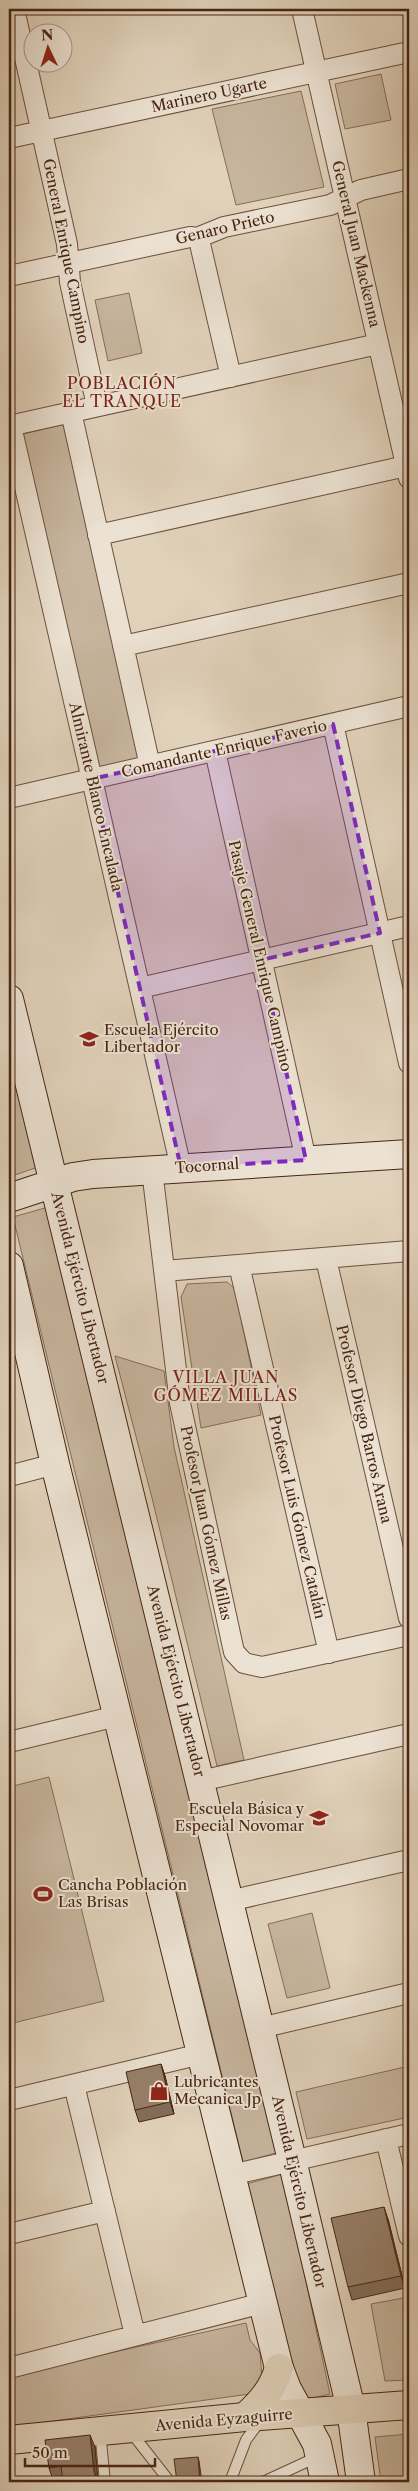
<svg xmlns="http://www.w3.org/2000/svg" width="418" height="2491" font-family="'Libre Caslon Text',serif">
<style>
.green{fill:#c7b59e;stroke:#876d58}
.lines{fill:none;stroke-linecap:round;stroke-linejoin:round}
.lane-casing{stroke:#6e503c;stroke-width:12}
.street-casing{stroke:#6e503c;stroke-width:22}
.secondary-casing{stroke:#472512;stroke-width:30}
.primary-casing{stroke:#472512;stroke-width:30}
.lane{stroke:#ece2d3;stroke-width:10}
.street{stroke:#ece2d3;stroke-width:20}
.secondary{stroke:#ece2d3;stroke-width:28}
.primary{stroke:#e1d2bb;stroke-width:28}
.wall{fill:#826d5b;stroke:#472512}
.shaded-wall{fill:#6a594a;stroke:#472512}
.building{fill:#977f6a;stroke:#472512}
.marked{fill:#7b2cbf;fill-opacity:0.2;stroke:#7b2cbf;stroke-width:4;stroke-dasharray:10 6;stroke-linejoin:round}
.labels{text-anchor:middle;stroke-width:4;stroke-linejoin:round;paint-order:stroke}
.street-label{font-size:15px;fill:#472512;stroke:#ece2d3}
.poi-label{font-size:15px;fill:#472512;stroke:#ece2d3;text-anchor:start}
.neighbourhood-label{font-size:16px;letter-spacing:1px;fill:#7a1f14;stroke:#ece2d3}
</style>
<rect width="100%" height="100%" fill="#e1d2bb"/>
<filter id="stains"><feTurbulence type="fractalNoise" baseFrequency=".004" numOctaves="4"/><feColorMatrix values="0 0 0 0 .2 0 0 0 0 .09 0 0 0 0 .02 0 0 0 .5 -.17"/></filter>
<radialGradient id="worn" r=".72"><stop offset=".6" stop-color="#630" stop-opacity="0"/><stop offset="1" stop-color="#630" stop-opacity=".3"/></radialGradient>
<path class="green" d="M381 74 391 120 345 129 335 84Z
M301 91 324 187 236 205 212 109Z
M129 293 142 353 108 361 95 300Z
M65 424 141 753 135 761 96 769 19 435Z
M9 1034 41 1166 9 1177Z
M52 1206 280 2152 243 2162 13 1217Z
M227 1282 235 1289 261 1415 201 1428 181 1297 187 1284Z
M115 1356 164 1371 174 1447 244 1760 217 1766 152 1498Z
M49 1777 104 2001 9 2024V1787Z
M312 1913 330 1988 287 1998 268 1924Z
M409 2066V2117L307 2139 296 2092Z
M283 2174 330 2394 305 2400 296 2390 246 2184Z
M409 2297V2380L385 2381 371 2304Z
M246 2323 250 2340 260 2353 262 2377 250 2394 9 2427V2375Z
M409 2434V2482H381L375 2437Z"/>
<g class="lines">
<g class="lane-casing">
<path id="lane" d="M100 2431 105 2482
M130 2431 170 2482
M230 2482 246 2440 260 2421
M263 2482 317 2457"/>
</g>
<g class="street-casing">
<path id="street" d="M14 9 67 244 70 282 97 406
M302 9 409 478
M9 138 409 52
M197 238 200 244 231 377
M9 276 190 237 197 238 224 227 330 205 361 190 409 179
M71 412 150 766
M9 426 378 344
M11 426 181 1168
M98 535 406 466
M123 646 409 583
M333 724 409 1063
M215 751 306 1160
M9 798 409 706
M140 988 409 926
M152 1170 180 1403 234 1652 244 1663 262 1667 409 1635
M326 1259 409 1618
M239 1265 329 1653
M164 1271 409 1251
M9 1476 55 1464
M9 1742 117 1716
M200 1781 409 1734
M229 1901 409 1860
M260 2028 409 1993
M74 2085 135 2335
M9 2100 201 2054
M386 2139 409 2236
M231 2175 409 2134
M9 2234 105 2211
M9 2368 263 2303"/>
</g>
<g class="secondary-casing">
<path id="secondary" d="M9 999 292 2160 351 2409 361 2482
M9 1198 73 1177 93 1174 409 1154
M9 1266 55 1464 279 2368 287 2389 317 2444 325 2482"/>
</g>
<g class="primary-casing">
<path id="primary" d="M245 2417C261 2403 273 2389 279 2368
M9 2440 245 2417 409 2405"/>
</g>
<use href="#lane" class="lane"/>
<use href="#street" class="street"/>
<use href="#secondary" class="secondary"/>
<use href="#primary" class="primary"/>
</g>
<path class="wall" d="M161 2064 165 2076 174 2114 139 2122 135 2110Z
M388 2219 405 2288 352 2300 348 2287Z
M95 2447 98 2482H63L62 2479 53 2480 49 2468Z"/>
<path class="shaded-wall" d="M161 2064 165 2076 174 2114 170 2102Z
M384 2207 388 2219 405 2288 401 2276Z
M90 2435 95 2447 98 2482H97L94 2471Z
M198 2457 199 2461 202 2482H200Z"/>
<path class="building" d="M161 2064 170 2102 135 2110 126 2072Z
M384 2207 401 2276 348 2287 331 2218Z
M90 2435 94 2471 97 2482H63L61 2466 49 2468 45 2440Z
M198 2457 200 2482H177L174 2459Z"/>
<path class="marked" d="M333 724 380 933 261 960 306 1160 181 1168 92 779Z"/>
<defs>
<g id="school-bare" transform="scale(1.5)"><path d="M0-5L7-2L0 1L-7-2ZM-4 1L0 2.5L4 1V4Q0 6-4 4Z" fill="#8f2418" stroke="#ece2d3" stroke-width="2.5" paint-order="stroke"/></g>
<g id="stadium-bare" transform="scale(1.5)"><path d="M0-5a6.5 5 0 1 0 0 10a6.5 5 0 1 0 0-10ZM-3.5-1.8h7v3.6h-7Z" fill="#8f2418" stroke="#ece2d3" stroke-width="2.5" paint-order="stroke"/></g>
<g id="shop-bare" transform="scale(1.5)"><path d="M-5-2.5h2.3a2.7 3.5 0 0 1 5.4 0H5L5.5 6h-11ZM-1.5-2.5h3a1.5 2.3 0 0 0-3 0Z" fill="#8f2418" stroke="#ece2d3" stroke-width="2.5" paint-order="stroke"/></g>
</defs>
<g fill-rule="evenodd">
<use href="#school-bare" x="89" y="1039"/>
<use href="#school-bare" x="319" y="1818"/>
<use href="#stadium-bare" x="43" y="1894"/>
<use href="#shop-bare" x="159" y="2091"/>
</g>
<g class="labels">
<g class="street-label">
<text transform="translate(209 95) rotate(-12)" y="5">Marinero Ugarte</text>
<text transform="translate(225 228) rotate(-13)" y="5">Genaro Prieto</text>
<text transform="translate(356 244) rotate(77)" y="5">General Juan Mackenna</text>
<text transform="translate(66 251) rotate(79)" y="5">General Enrique Campino</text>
<text transform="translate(224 749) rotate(-13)" y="5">Comandante Enrique Faverio</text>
<text transform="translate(96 797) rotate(77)" y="5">Almirante Blanco Encalada</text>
<text transform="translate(260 956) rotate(77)" y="5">Pasaje General Enrique Campino</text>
<text transform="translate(207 1166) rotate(-4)" y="5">Tocornal</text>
<text transform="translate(80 1288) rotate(76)" y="5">Avenida Ejército Libertador</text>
<text transform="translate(364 1424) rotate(77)" y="5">Profesor Diego Barros Arana</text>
<text transform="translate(297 1517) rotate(77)" y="5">Profesor Luis Gómez Catalán</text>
<text transform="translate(206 1523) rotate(78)" y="5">Profesor Juan Gómez Millas</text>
<text transform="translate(176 1681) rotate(76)" y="5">Avenida Ejército Libertador</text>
<text transform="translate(299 2192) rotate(77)" y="5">Avenida Ejército Libertador</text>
<text transform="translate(224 2420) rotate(-5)" y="5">Avenida Eyzaguirre</text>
</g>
<g class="poi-label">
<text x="104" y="1035">Escuela Ejército<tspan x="104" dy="17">Libertador</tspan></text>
<text x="304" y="1814" text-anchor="end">Escuela Básica y<tspan x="304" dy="17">Especial Novomar</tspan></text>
<text x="58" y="1890">Cancha Población<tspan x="58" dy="17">Las Brisas</tspan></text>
<text x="174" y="2087">Lubricantes<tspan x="174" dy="17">Mecanica Jp</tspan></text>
</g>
<g class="neighbourhood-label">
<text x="122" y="389">POBLACIÓN<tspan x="122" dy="18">EL TRANQUE</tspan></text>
<text x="226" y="1383">VILLA JUAN<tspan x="226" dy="18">GÓMEZ MILLAS</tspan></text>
</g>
</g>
<rect width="418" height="2491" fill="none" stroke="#e1d2bb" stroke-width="30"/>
<rect x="10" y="10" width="398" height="2471" fill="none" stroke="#472512" stroke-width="2.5"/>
<rect x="15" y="15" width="388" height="2461" fill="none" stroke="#472512"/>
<g transform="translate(48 48) rotate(356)"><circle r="24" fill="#ece2d3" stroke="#aa9686"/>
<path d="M0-4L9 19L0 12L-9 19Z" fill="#8f2418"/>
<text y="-8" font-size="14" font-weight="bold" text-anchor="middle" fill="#472512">N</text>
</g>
<path d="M25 2458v8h130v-8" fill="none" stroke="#472512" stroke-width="2.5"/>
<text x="32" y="2458" font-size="15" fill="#472512" stroke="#ece2d3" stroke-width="4" paint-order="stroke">50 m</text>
<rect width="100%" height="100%" filter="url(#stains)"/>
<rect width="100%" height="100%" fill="url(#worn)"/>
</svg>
